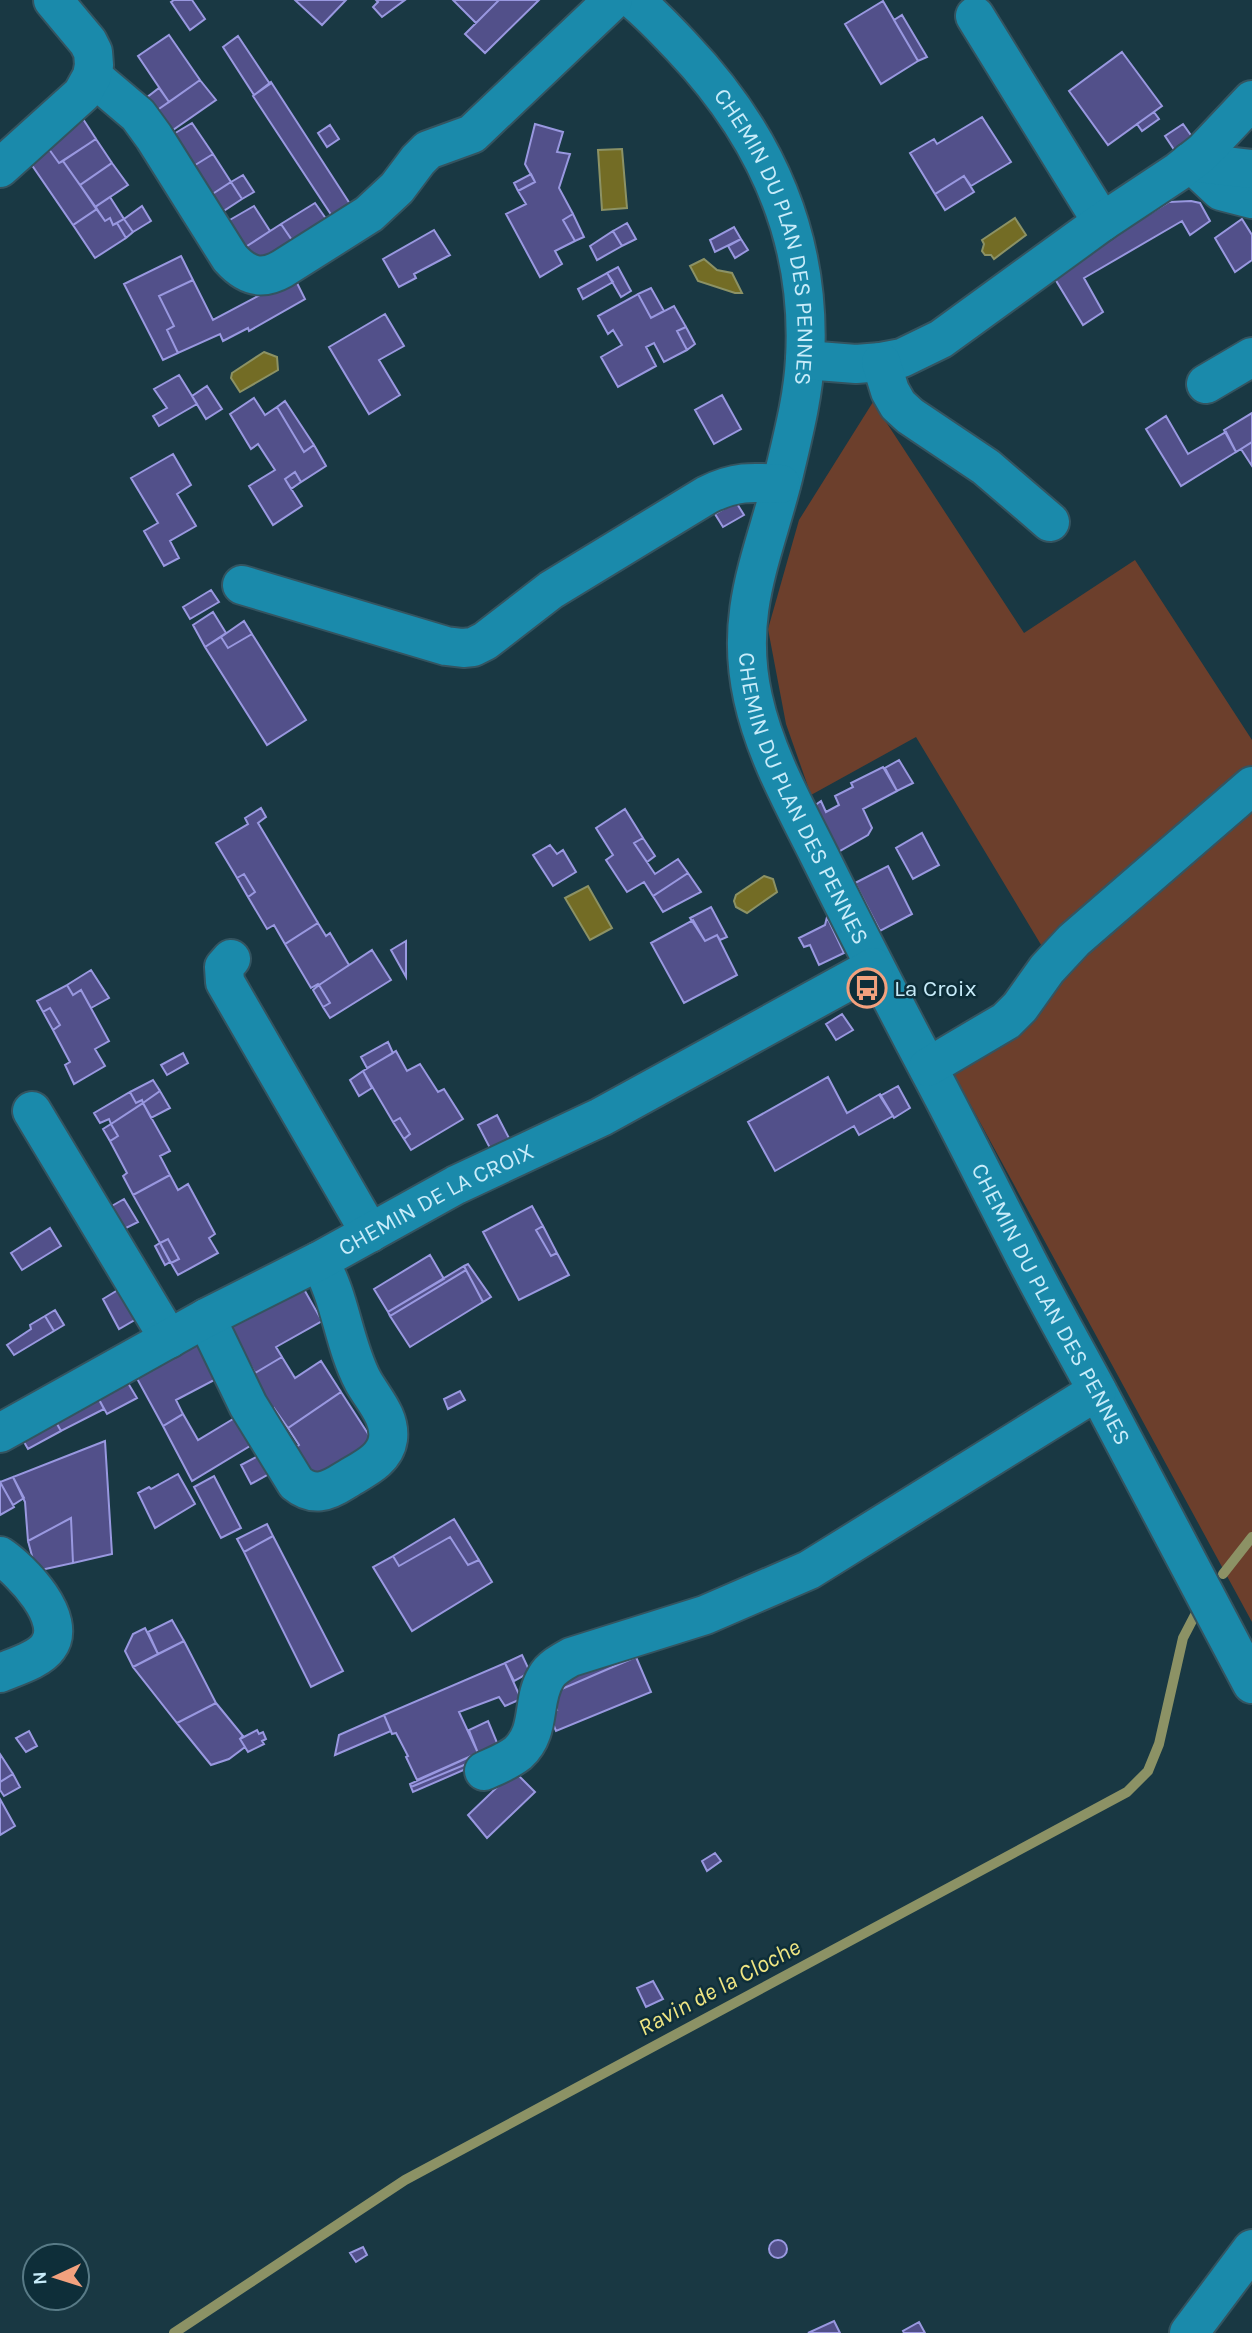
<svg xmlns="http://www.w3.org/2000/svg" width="1252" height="2333" font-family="Karla,sans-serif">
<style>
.green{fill:#6c3f2c}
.water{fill:#736c25;stroke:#8c9265;stroke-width:2}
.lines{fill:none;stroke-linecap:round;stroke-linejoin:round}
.stream{stroke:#8c9265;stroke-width:10}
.building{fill:#52508a;stroke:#9998e0;stroke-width:2}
.minor-casing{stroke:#345460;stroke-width:42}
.minor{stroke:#1a8aab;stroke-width:38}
.labels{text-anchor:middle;stroke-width:5;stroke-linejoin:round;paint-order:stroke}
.street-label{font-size:23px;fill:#c8ecfa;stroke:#0e2e39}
.poi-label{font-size:23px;fill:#c8ecfa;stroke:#0e2e39;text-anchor:start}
.water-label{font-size:24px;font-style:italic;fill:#f0e683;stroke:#0e2e39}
</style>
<rect width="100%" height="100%" fill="#193843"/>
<path class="green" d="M873 402 1024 633 1135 560 1252 740V1622L951 1069 1061 978 916 737 811 795 786 724 768 629 799 520Z"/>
<path class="water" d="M622 149 627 208 602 210 598 150Z
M1015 218 1026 235 994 259 991 255H985L982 251 984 244 982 240Z
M704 259 717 270 732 273 742 293H735L698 281 690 266Z
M264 352 277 357 278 370 240 392 231 378 232 373Z
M764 876 773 879 777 892 747 913 736 907 734 901 736 895Z
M588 886 612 928 590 940 565 898Z"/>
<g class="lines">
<path class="stream" d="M1223 1574 1252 1537
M174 2333 405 2180 1127 1792 1148 1771 1159 1744 1183 1638 1195 1615"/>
</g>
<path class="building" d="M174 0H192L205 19 190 30 171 2Z
M295 0H346L322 25Z
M376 0H405L382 17 373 7 378 2Z
M453 0H499L476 23Z
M499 0H539L485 53 465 34Z
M883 1 918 61 881 84 845 24Z
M902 15 927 57 918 61 894 20Z
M169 35 200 80 169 102 138 56Z
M238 36 270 84 254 95 223 47Z
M1122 52 1162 106 1108 145 1069 91Z
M200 80 216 100 170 132 156 111Z
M271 82 352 207 334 219 253 96Z
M159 88 169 102 156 111 146 98Z
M1154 112 1159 119 1142 131 1137 124Z
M982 117 1011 162 971 186 964 176 935 194 910 153 934 139 937 144Z
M83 119 96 139 59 163 46 145Z
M192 123 213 154 192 167 172 135Z
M535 124 563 132 557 152 570 154 559 188 573 214 563 220 575 241 555 251 562 264 540 277 506 214 526 204 518 191 535 182 525 164Z
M1183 124 1195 141 1177 154 1165 136Z
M330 125 339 139 327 147 318 133Z
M96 139 112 163 80 185 63 161Z
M46 145 59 163 63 161 97 209 73 225 27 158Z
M213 154 231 182 211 195 192 167Z
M112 163 128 185 95 207 80 185Z
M531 174 535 182 518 191 514 183Z
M243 175 254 192 242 199 231 182Z
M964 176 974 192 945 210 935 194Z
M231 182 242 199 222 212 211 195Z
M110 197 124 219 113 225 110 218 105 221 95 207Z
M1191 201 1200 203 1210 221 1190 235 1182 221 1084 278 1103 312 1083 325 1052 274 1169 202Z
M315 203 329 223 296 246 281 224Z
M142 206 151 221 133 232 124 219Z
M254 206 270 231 244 248 228 221Z
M97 209 105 221 110 218 113 225 117 223 126 238 95 258 73 225Z
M573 214 584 237 575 241 563 220Z
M124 219 133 232 126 238 117 223Z
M1242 219 1252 235V260L1235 272 1215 238Z
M627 223 636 239 622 246 613 231Z
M281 224 296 246 259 271 244 248Z
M734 227 741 239 715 252 710 240Z
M434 230 450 255 414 274 416 278 399 287 383 259Z
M613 231 622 246 597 260 590 246Z
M741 239 748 250 735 258 728 246Z
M181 256 193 280 159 296 174 326 167 330 178 353 163 360 124 284Z
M618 267 631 291 621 297 607 273Z
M607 273 613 282 583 299 578 289Z
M294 277 305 299 249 331 248 328 223 341 220 334 178 353 167 330 174 326 159 296 193 280 213 320Z
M651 288 664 311 651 318 638 294Z
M638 294 651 318 674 306 686 327 677 331 687 350 664 362 654 343 646 347 656 366 618 387 601 357 622 345 613 330 608 334 598 316Z
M385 314 404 346 379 360 400 395 369 414 329 347Z
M686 327 695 344 687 350 677 331Z
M179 375 197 404 159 426 153 416 167 408 154 389Z
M207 386 222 409 206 419 192 396Z
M722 395 741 429 714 444 695 410Z
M254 398 265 415 277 407 304 452 314 445 326 466 301 482 295 472 285 479 302 506 273 525 249 486 275 470 258 444 251 449 230 414Z
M285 401 314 445 304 452 277 407Z
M1252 413V442L1236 452 1224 430Z
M1166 416 1188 454 1226 432 1236 452 1181 486 1146 429Z
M1252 442V466L1241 449Z
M173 454 191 485 177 494 196 526 170 541 179 558 164 566 144 531 158 523 131 478Z
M295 472 301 482 291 489 285 479Z
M736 502 744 515 723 527 715 514Z
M211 590 219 602 190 619 183 607Z
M213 612 226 633 205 647 193 625Z
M244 621 252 634 228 648 221 637Z
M252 634 306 720 267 745 205 647 221 637 228 648Z
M899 760 913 783 897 791 885 768Z
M883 767 897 791 863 809 872 828 868 835 838 852 814 806 821 801 826 812 839 805 835 796 853 787 851 783Z
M261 808 266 817 258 823 318 923 285 944 274 925 267 929 248 897 255 892 244 874 237 878 216 843 248 824 245 818Z
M625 809 643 838 634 843 655 874 678 859 688 873 653 896 644 882 627 892 606 860 613 855 596 828Z
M922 833 939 865 913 879 896 848Z
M643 838 655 856 647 862 634 843Z
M550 845 557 854 563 850 576 872 553 886 533 855Z
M888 866 912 914 880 931 855 883Z
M688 873 701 892 663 912 653 896Z
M244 874 255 892 248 897 237 878Z
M711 907 727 937 720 940 717 935 705 941 690 918Z
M827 917 844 953 819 965 810 945 804 947 799 938 825 925Z
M693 920 705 941 717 935 737 975 684 1003 651 943Z
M318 923 326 936 330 933 349 965 319 985 318 984 311 988 285 944Z
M406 941V977L391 950Z
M372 950 391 980 330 1018 323 1007 330 1003 319 985Z
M91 970 109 998 91 1008 81 990 73 995 67 985Z
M67 985 73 995 81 990 109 1041 95 1049 105 1066 74 1084 65 1065 70 1062 53 1030 60 1025 50 1008 43 1012 37 1001Z
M319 985 330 1003 323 1007 313 990Z
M50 1008 60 1025 53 1030 43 1012Z
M842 1014 853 1030 836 1040 826 1024Z
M388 1042 393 1053 367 1068 361 1057Z
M396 1051 407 1071 420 1064 438 1092 444 1089 463 1119 411 1150 404 1139 410 1134 400 1118 393 1122 363 1071Z
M183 1053 188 1063 167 1075 161 1065Z
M363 1071 372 1088 359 1096 350 1080Z
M828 1077 847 1113 880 1094 893 1116 859 1135 854 1126 775 1171 748 1122Z
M153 1080 160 1091 143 1103 142 1100 136 1103 130 1092Z
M898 1086 910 1108 894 1118 880 1096Z
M160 1091 170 1108 151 1118 143 1103Z
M130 1092 136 1103 142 1100 143 1103 111 1124 109 1119 100 1123 94 1113Z
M143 1103 170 1151 160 1156 170 1175 133 1195 123 1176 127 1173 110 1141 118 1136 111 1124Z
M497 1115 511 1142 492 1152 478 1125Z
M400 1118 410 1134 404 1139 393 1122Z
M111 1124 118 1136 110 1141 103 1129Z
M170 1175 178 1190 188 1184 215 1234 209 1238 218 1253 178 1275 171 1263 179 1259 168 1239 160 1243 133 1195Z
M124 1199 138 1222 124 1229 110 1207Z
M532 1206 543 1226 536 1230 551 1256 557 1253 569 1275 519 1300 483 1232Z
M543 1226 557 1253 551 1256 536 1230Z
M50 1228 61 1246 22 1270 11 1253Z
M168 1239 179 1259 171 1263 160 1243Z
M160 1243 170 1262 165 1265 155 1246Z
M430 1255 444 1279 388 1312 374 1289Z
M468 1264 491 1297 483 1302 464 1266Z
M464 1266 466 1270 390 1316 388 1312Z
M466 1270 483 1302 410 1347 390 1316Z
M301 1284 322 1321 276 1347 282 1357 255 1373 227 1325Z
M123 1287 140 1317 119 1329 103 1299Z
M55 1310 64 1325 54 1331 45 1316Z
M45 1316 54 1331 14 1355 7 1345 31 1329 30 1325Z
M206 1335 220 1377 176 1400 183 1414 163 1426 134 1373Z
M282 1357 295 1378 321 1361 341 1392 288 1428 274 1408 265 1414 245 1379Z
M125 1378 137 1398 107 1414 96 1394Z
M460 1391 465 1400 448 1409 444 1399Z
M341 1392 374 1443 312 1483 290 1451 299 1445 288 1428Z
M96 1394 104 1409 61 1431 53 1417Z
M243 1413 260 1440 192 1481 163 1426 183 1414 198 1440Z
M53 1417 61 1431 28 1449 20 1435Z
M105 1441 112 1554 73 1563 71 1518 28 1541 25 1502 13 1477Z
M260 1455 271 1473 251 1484 241 1465Z
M178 1474 195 1504 155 1528 138 1493 149 1487 151 1489Z
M214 1476 241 1528 221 1538 194 1487Z
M13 1477 24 1498 13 1505 0 1482Z
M0 1482 14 1507 0 1515Z
M71 1518 73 1563 36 1571 28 1541Z
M454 1519 479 1560 468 1565 450 1537 399 1566 393 1556Z
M267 1524 273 1536 244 1552 237 1539Z
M273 1536 343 1671 311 1687 244 1552Z
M450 1537 468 1565 479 1560 492 1582 412 1631 373 1567 393 1556 399 1566Z
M172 1620 184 1641 158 1654 148 1632Z
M145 1628 158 1654 133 1667 125 1651 133 1634Z
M184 1641 216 1703 177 1723 133 1667Z
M632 1650 636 1657 564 1688 560 1681Z
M522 1655 530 1672 514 1681 505 1663Z
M636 1657 651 1692 556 1731 549 1714 557 1710 550 1694Z
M505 1663 521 1699 505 1706 499 1697 459 1712 478 1753 417 1780 406 1757 408 1756 396 1733 392 1734 384 1715Z
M216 1703 243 1736 240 1739 245 1747 229 1759 211 1765 177 1723Z
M384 1715 391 1731 335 1755 339 1735Z
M488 1721 500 1750 478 1753 469 1730Z
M257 1730 259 1734 263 1732 266 1739 262 1741 264 1744 248 1752 240 1739Z
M29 1731 37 1746 26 1752 16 1738Z
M478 1753 481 1758 411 1787 410 1784Z
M0 1754 13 1774 0 1782Z
M481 1758 482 1762 413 1792 411 1787Z
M514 1771 535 1792 487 1838 468 1815Z
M13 1774 20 1787 4 1796 0 1790V1782Z
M0 1799 15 1826 0 1835Z
M715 1853 721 1861 707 1871 702 1861Z
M653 1981 663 1999 646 2007 637 1988Z
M769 2249a9 9 0 1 1 18 0a9 9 0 1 1-18 0Z
M363 2247 367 2255 356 2262 350 2253Z
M834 2321 840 2333H808Z
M919 2322 925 2333H904L903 2331Z"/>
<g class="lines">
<g class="minor-casing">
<g id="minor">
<path id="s1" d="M634 0C651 14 666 30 681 46 764 133 812 237 805 359 803 399 792 439 783 478 763 557 734 613 753 698 765 753 793 803 818 853 854 926 891 998 929 1070 960 1128 989 1187 1019 1245 1044 1295 1072 1344 1099 1394 1150 1491 1201 1588 1252 1684"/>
<path d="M975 16 1102 222"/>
<path d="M92 76 138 115 154 137 230 258C246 276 261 281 282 269L369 214 397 188 418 160 428 150 472 134 613 0"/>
<path d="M1190 162 1221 191 1252 199"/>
<path d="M1190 162 1252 169"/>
<path d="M0 168 82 94 92 76 94 65 93 52 88 42 53 0"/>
<path d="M805 360 856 364 881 362 902 358 941 339 1102 222 1179 171 1203 152 1252 100"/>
<path d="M881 362 890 391 898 405 910 416 986 467 1050 522"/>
<path d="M1206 384 1252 357"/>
<path d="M242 585 446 646 463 648 473 647 485 641 551 590 707 495C735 481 751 482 781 484"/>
<path d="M231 959 224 967 225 982 370 1233"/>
<path d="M928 1067 1006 1021 1020 1007 1047 969 1074 940 1252 786"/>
<path d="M32 1111 169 1339"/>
<path d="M206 1318 248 1405 296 1483C313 1497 327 1492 344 1481 361 1470 385 1461 388 1439 391 1417 373 1399 363 1381 343 1343 341 1298 319 1261"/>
<path id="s2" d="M0 1433 206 1318 319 1261 456 1185 601 1117 874 967"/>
<path d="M0 1556C21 1570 69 1619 48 1647 39 1660 14 1667 0 1673"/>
<path d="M484 1771C495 1766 508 1761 518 1753 542 1731 531 1701 546 1677 551 1668 562 1662 571 1657L705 1615 809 1570 1097 1391"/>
<path d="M1189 2333 1252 2249"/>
</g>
</g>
<use href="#minor" class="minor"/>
</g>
<defs>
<g id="bus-ring" transform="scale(2.0125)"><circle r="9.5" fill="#0e2e39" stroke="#f2a17e" stroke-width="1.5"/><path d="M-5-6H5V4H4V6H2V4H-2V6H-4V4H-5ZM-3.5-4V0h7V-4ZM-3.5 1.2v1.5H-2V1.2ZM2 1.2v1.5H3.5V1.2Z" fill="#f2a17e"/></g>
</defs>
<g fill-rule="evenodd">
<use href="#bus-ring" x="867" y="988"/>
</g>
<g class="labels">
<g class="street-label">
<text dy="8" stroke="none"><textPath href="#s1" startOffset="282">CHEMIN DU PLAN DES PENNES</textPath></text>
<text dy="8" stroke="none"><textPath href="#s1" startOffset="870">CHEMIN DU PLAN DES PENNES</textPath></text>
<text dy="8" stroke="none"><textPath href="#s2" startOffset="495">CHEMIN DE LA CROIX</textPath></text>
<text dy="8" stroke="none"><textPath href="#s1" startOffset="1435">CHEMIN DU PLAN DES PENNES</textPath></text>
</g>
<g class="poi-label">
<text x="894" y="996">La Croix</text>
</g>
<g class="water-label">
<text transform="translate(719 1987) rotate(-28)" y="8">Ravin de la Cloche</text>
</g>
</g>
<g transform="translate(56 2277) rotate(266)"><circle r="33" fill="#0e2e39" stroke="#587a86" stroke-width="2"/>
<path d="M0-5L12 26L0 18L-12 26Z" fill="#f2a17e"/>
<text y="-10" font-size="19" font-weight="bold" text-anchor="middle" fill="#c8ecfa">N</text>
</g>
</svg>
